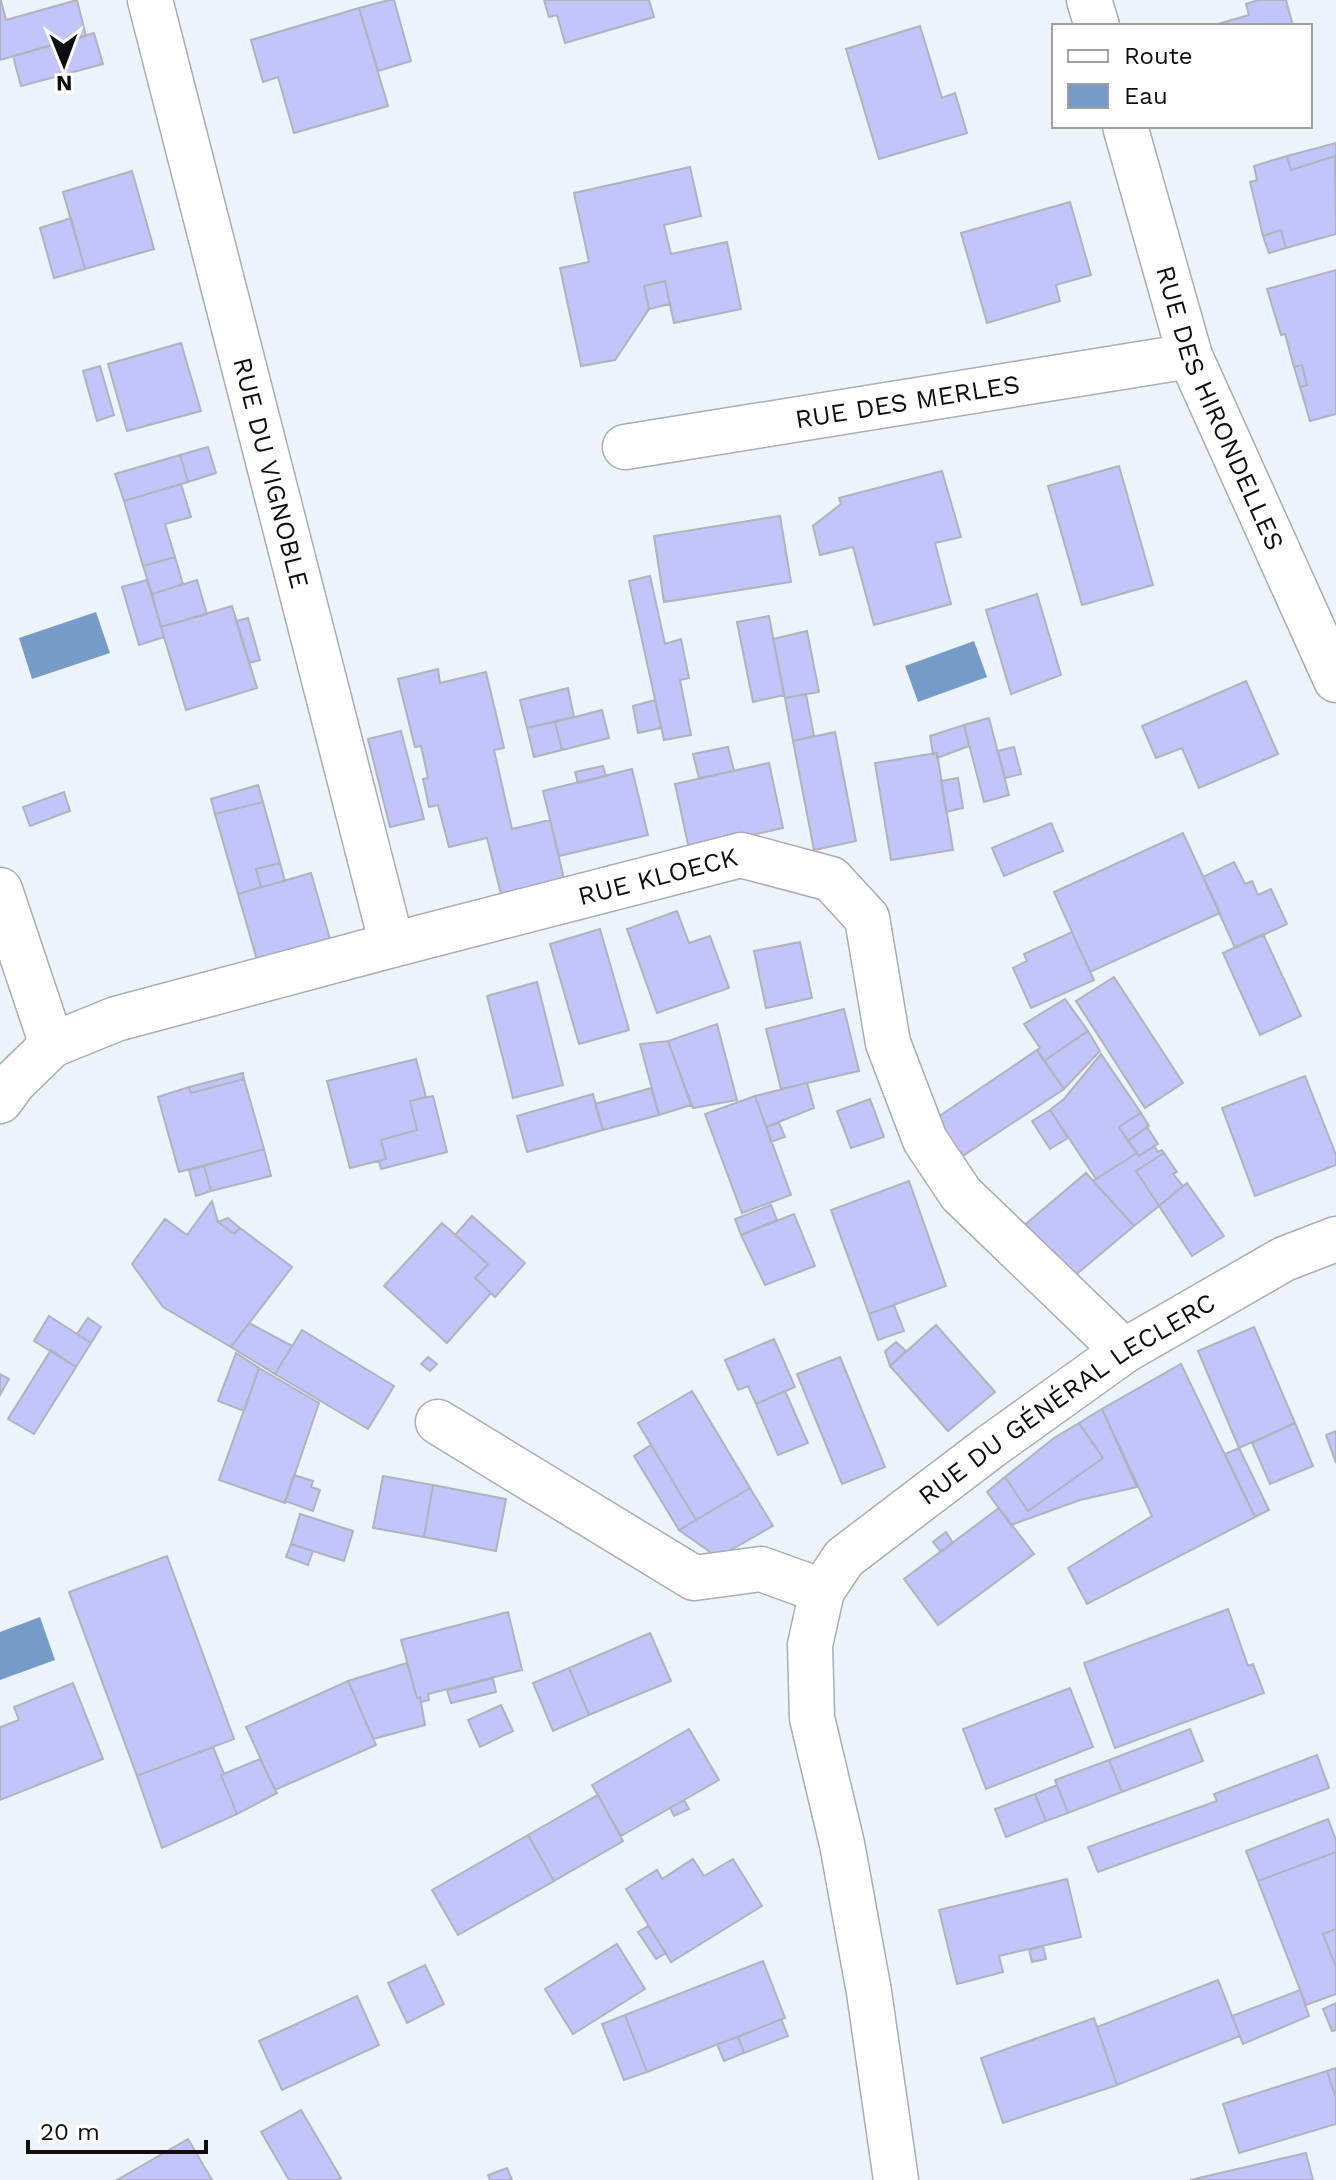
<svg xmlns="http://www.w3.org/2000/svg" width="1336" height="2180" font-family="'Work Sans',sans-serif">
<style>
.water{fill:#759cc8}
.building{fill:#c1c5fc;stroke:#b1b2bb;stroke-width:2}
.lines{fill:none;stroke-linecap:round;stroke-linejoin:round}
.minor-casing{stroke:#a7adb4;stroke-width:47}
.minor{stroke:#fff;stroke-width:44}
.labels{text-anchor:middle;stroke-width:6;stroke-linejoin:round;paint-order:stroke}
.street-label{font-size:26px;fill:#0c0e10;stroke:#fff}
</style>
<rect width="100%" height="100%" fill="#edf3fb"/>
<path class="water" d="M96 612 110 653 32 679 19 638Z
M974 641 987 677 918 702 905 666Z
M40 1617 55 1660 0 1680V1632Z"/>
<path class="building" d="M77 0 86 36 0 60V1H1L6 20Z
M389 0H394L411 61 378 71 359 8Z
M544 0H649L654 17 565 43 557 15 549 17Z
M1258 0H1286L1293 26H1211L1249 15 1246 4Z
M359 8 388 106 294 133 278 77 263 82 251 40Z
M920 26 942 98 955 93 967 133 879 159 846 49Z
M94 33 103 64 21 86 13 56Z
M1336 143V160L1335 156 1291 170 1287 156Z
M1287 156 1291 170 1335 156 1336 234 1286 248 1281 230 1263 236 1250 182 1257 180 1254 166Z
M690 167 701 216 664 225 671 254 727 242 741 309 674 323 665 281 644 286 649 309 615 360 581 366 560 268 589 262 574 193Z
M132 171 154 249 85 269 63 192Z
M1070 202 1091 275 1056 285 1060 301 987 323 961 233Z
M71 218 85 269 54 278 40 228Z
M1281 230 1286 248 1269 253 1263 236Z
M1336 270V414L1310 421 1300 387 1307 385 1302 365 1294 367 1285 334 1281 335 1267 289Z
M665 281 670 304 649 309 644 286Z
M181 343 201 411 127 431 108 364Z
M1302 365 1307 385 1300 387 1294 367Z
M100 366 114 415 97 421 83 371Z
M208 447 216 473 188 482 180 455Z
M180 455 188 482 124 501 115 474Z
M1119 466 1153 585 1082 605 1048 486Z
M942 471 961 537 935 543 951 604 874 625 853 547 820 555 813 526 841 504 839 498Z
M181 484 191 517 165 524 175 557 143 566 124 501Z
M780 516 791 582 664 602 654 536Z
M175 557 183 584 152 594 143 566Z
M650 576 665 644 681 639 689 678 680 680 691 735 664 740 629 581Z
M147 580 164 637 139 645 122 587Z
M197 580 207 614 161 627 152 594Z
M1037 594 1061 675 1011 694 986 610Z
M232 606 257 688 186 710 161 627Z
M769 616 784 695 753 702 737 622Z
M248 618 260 660 249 663 236 621Z
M807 631 819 692 785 698 773 639Z
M438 669 440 683 486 672 504 748 494 750 512 829 550 820 565 883 502 898 487 838 449 847 438 805 429 807 423 779 428 778 421 746 415 747 398 679Z
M1246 681 1278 754 1199 788 1182 748 1156 758 1142 726Z
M568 688 574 717 527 728 520 700Z
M806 694 814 736 793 741 785 698Z
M655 700 661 728 638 733 633 706Z
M602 710 609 738 562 750 555 722Z
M989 718 1009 795 984 802 964 725Z
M555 722 562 750 534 757 527 728Z
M964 725 969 746 937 758V753L933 754 930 736Z
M401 731 424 819 390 827 368 739Z
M835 732 856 841 814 850 793 741Z
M728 747 734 771 699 778 693 754Z
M1014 747 1021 774 1005 778 998 751Z
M937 753 953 850 891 860 875 763Z
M769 763 783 828 689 849 675 784Z
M603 766 606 776 578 783 575 772Z
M632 769 648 835 559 856 543 791Z
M958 778 963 808 946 812 941 781Z
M258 785 263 802 215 814 211 799Z
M64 792 70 811 30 826 23 807Z
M263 802 280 863 256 869 261 887 238 894 215 814Z
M1051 823 1063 851 1004 876 992 848Z
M1183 833 1220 913 1090 972 1054 892Z
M1234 862 1245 884 1252 881 1258 895 1271 889 1287 924 1235 948 1203 877Z
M280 863 285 881 261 887 256 869Z
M311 873 332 946 259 967 238 894Z
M677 911 689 943 710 936 729 988 657 1013 627 929Z
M600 929 629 1030 579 1044 550 944Z
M1072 932 1094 980 1031 1008 1013 968 1027 961 1024 954Z
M1263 934 1301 1016 1260 1035 1223 953Z
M800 942 812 998 766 1008 754 951Z
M1114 977 1183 1083 1145 1108 1076 1001Z
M537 982 563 1085 513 1098 487 996Z
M1065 999 1088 1031 1044 1061 1037 1050 1040 1048 1024 1024Z
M844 1009 859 1071 781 1089 766 1029Z
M717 1024 737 1100 693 1108 668 1041Z
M1088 1031 1100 1051 1064 1089 1044 1061Z
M668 1041 691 1105 659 1115 640 1044Z
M1037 1050 1064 1089 961 1157 935 1119Z
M1101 1054 1141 1113 1119 1127 1137 1153 1096 1179 1050 1110 1064 1099Z
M416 1059 426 1097 410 1101 417 1130 381 1140 386 1159 350 1168 327 1081Z
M243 1073 244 1079 191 1093 189 1087Z
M1305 1076 1336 1155V1165L1255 1196 1222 1108Z
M244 1079 264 1149 179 1172 158 1097 189 1087 191 1093Z
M807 1083 814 1108 766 1127 755 1096Z
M651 1088 659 1115 603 1130 595 1104Z
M593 1094 603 1130 527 1152 517 1116Z
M433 1096 447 1152 381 1169 379 1161 386 1159 381 1140 417 1130 410 1101Z
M755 1096 791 1195 742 1213 705 1114Z
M870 1099 884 1137 851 1148 837 1111Z
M1050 1110 1068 1138 1050 1149 1032 1121Z
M1141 1113 1149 1126 1128 1141 1119 1127Z
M779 1123 785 1137 771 1142 766 1127Z
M1147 1127 1158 1144 1139 1156 1128 1141Z
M1154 1146 1158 1152 1162 1150 1164 1153 1136 1171 1159 1206 1134 1226 1093 1181 1137 1153 1139 1156Z
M264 1149 271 1176 211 1191 204 1166Z
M1164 1153 1177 1172 1173 1174 1183 1186 1159 1206 1136 1171Z
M204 1166 211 1191 196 1196 189 1170Z
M1086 1173 1134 1226 1072 1278 1021 1228Z
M909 1181 946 1286 869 1314 831 1210Z
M1187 1183 1224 1236 1192 1256 1159 1206Z
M212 1201 218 1222 234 1234 240 1228 292 1267 231 1347 163 1307 132 1264 165 1219 187 1235Z
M771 1205 777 1220 741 1235 735 1219Z
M794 1214 815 1266 765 1285 741 1235Z
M472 1216 525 1263 495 1297 475 1278 488 1264 455 1235Z
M228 1218 240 1228 234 1234 218 1222Z
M442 1223 488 1264 475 1278 491 1293 447 1343 384 1286Z
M894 1305 904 1331 878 1340 869 1314Z
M49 1316 91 1343 76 1367 34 1341Z
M88 1318 101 1327 91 1343 77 1334Z
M249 1323 292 1346 275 1374 231 1347Z
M936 1325 995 1392 948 1431 890 1366Z
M1254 1327 1295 1423 1239 1448 1198 1351Z
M302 1330 394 1386 368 1429 275 1374Z
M774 1339 795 1387 756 1404 748 1386 738 1390 725 1360Z
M896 1342 906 1351 890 1366 885 1351Z
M51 1350 76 1367 34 1434 8 1419Z
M236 1353 259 1368 244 1411 218 1401Z
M428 1357 437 1364 430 1371 421 1364Z
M840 1357 885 1467 842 1484 797 1374Z
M1181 1364 1255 1517 1087 1604 1068 1568 1152 1516 1102 1409Z
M259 1368 319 1403 285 1503 219 1480Z
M0 1374 9 1379 0 1395Z
M692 1391 750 1488 696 1520 638 1423Z
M785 1391 808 1443 778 1455 756 1404Z
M1102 1409 1137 1487 1080 1500 1011 1525 987 1492 1005 1477 1028 1511 1103 1458 1079 1423Z
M1079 1423 1103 1458 1028 1511 1005 1477 1054 1438Z
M1295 1423 1313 1466 1270 1484 1252 1443Z
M1336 1431V1463L1326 1435Z
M651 1445 696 1520 679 1530 634 1456Z
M1239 1448 1269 1510 1255 1517 1225 1454Z
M294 1475 313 1481 311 1487 320 1490 313 1511 285 1501Z
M383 1476 433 1485 424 1537 373 1528Z
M433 1485 506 1499 496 1551 424 1537Z
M750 1488 773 1526 727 1552 713 1554 679 1530Z
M999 1508 1034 1554 938 1625 904 1579Z
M300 1514 353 1531 344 1561 291 1544Z
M946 1532 953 1543 941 1552 933 1542Z
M291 1544 313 1551 308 1565 286 1557Z
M167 1556 234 1739 137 1776 69 1592Z
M1228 1609 1248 1666 1253 1664 1264 1693 1115 1748 1084 1663Z
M508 1612 522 1670 428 1694 429 1700 421 1702 420 1697 417 1698 401 1640Z
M650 1633 671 1681 589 1715 569 1668Z
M407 1663 417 1698 420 1697 425 1725 373 1739 348 1681Z
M569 1668 589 1715 553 1731 533 1683Z
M493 1678 496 1692 451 1703 447 1690Z
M348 1681 376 1745 275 1790 246 1727Z
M73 1683 103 1759 0 1800V1727L19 1720 14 1707Z
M1070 1688 1093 1747 986 1789 963 1729Z
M501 1705 513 1731 480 1747 468 1720Z
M689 1729 719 1780 621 1836 592 1785Z
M1190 1729 1203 1761 1122 1792 1109 1760Z
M213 1747 224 1774 221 1775 237 1814 162 1848 137 1776Z
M1317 1755 1329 1788 1098 1872 1088 1847 1217 1801 1214 1794Z
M260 1759 277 1793 237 1814 221 1775Z
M1109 1760 1122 1792 1068 1813 1055 1780Z
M1057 1785 1068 1813 1046 1821 1035 1794Z
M1035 1794 1046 1821 1006 1837 995 1809Z
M598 1795 623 1841 554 1881 528 1835Z
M684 1800 689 1809 674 1816 670 1808Z
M1328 1819 1336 1840V1852L1258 1881 1246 1851Z
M528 1835 554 1881 458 1935 432 1890Z
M1336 1852V1929L1323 1934 1336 1967V1994L1306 2005 1258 1881Z
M693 1859 704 1876 733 1859 762 1906 671 1962 626 1889 657 1870 662 1879Z
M1067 1879 1081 1937 999 1956 1003 1972 957 1984 939 1910Z
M648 1926 666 1953 656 1959 638 1932Z
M1336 1929V1967L1323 1934Z
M617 1944 645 1989 573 2034 545 1989Z
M1043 1946 1046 1959 1032 1962 1029 1950Z
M763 1961 785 2018 647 2072 625 2015Z
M425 1965 444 2004 407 2023 388 1983Z
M1218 1980 1240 2036 1117 2085 1097 2027Z
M1300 1990 1309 2016 1243 2044 1232 2016Z
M357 1996 379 2045 282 2090 259 2041Z
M1336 2003V2030L1332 2031 1323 2009Z
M625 2015 647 2072 624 2080 602 2024Z
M1094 2018 1117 2085 1003 2123 981 2058Z
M781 2019 788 2036 744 2053 738 2037Z
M738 2037 744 2053 724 2061 717 2044Z
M1336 2068V2098L1327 2071Z
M1327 2071 1336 2098V2124L1239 2153 1223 2104Z
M301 2110 341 2178 337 2180H289L261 2132Z
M188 2139 212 2180H117Z
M1306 2153 1313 2180H1190Z
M507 2168 512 2180H490L488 2175Z"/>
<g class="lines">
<g class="minor-casing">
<g id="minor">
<path id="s1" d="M150 0 392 945"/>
<path d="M1089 0 1097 26"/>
<path id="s2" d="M1125 126 1190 356 1336 680"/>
<path id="s3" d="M625 447 1190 356"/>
<path d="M0 890 52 1045"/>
<path id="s4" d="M0 1101 14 1082 52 1045 116 1019 392 945 741 855 831 879 867 918 888 1043 925 1140 961 1194 1124 1351"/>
<path d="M438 1422 694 1578 761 1569 822 1591"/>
<path id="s5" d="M896 2180 869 1992 842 1844 812 1718 810 1645 822 1591 844 1558 990 1447 1124 1351 1284 1259 1336 1239"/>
</g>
</g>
<use href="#minor" class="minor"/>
</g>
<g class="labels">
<g class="street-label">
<text dy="9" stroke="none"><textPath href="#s3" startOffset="286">RUE DES MERLES</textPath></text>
<text dy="9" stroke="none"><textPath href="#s2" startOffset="298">RUE DES HIRONDELLES</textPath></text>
<text dy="9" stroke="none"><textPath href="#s1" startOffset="488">RUE DU VIGNOBLE</textPath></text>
<text dy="9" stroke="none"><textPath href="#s4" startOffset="706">RUE KLOECK</textPath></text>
<text dy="9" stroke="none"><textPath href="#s5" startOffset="912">RUE DU GÉNÉRAL LECLERC</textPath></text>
</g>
</g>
<rect x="1052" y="24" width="260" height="104" fill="#ffffff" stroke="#9e9f9f" stroke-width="2"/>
<rect x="1068" y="50" width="40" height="12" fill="#ffffff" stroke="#9e9f9f" stroke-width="2"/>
<text x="1124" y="64" font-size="24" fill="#0c0e10">Route</text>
<rect x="1068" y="84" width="40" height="24" fill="#759cc8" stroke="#9e9f9f" stroke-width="2"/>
<text x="1124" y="104" font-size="24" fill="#0c0e10">Eau</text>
<g transform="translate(64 64) rotate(179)" stroke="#ffffff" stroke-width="6" paint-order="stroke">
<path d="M0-6L14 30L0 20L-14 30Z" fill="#0c0e10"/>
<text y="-12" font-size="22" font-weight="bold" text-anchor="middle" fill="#0c0e10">N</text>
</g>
<path d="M28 2140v12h178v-12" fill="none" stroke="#0c0e10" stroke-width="4"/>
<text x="40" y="2140" font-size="24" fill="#0c0e10" stroke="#ffffff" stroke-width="6" paint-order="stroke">20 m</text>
</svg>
